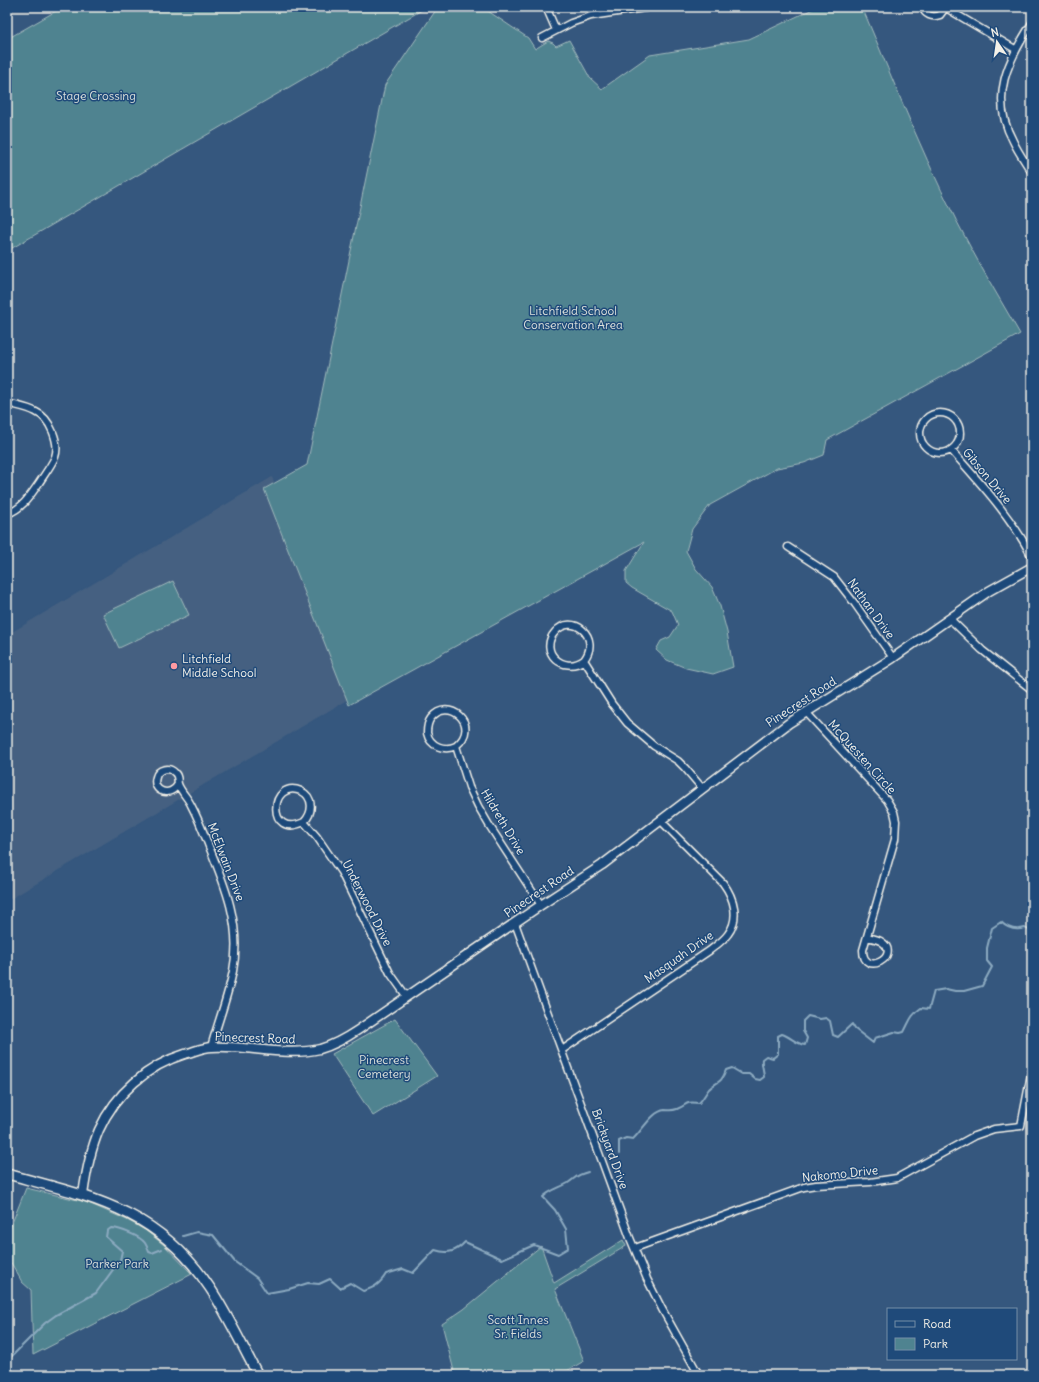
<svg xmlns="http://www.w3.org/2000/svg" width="1039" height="1382" font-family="Delius,sans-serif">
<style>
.built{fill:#456081}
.green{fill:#4f8390;stroke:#a2babc}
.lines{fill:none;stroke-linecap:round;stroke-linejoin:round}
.stream{stroke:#8caac0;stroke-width:2}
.minor-casing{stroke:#f4f1e8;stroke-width:9}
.tertiary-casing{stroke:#f4f1e8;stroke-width:11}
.secondary-casing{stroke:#f4f1e8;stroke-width:12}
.minor{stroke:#1f4a7a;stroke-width:6}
.tertiary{stroke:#1f4a7a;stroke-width:8}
.secondary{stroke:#1f4a7a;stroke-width:9}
.poi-dot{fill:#ff9aa2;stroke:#1f4a7a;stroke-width:1.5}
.labels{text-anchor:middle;stroke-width:3;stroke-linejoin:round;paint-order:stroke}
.park-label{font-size:12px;fill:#dbe0db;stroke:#1f4a7a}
.street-label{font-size:12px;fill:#f4f1e8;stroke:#1f4a7a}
.poi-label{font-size:12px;fill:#f4f1e8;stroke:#1f4a7a;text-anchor:start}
</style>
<rect width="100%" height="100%" fill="#35577e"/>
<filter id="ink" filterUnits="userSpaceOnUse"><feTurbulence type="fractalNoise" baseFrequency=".025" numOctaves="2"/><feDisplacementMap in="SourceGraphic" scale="8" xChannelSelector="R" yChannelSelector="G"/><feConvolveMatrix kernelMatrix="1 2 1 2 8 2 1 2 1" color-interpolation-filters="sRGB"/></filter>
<g filter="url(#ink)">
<path class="built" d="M272 477 352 697 7 901V635Z"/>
<path class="green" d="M63 7H427L7 251V39Z
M438 7H482L528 38 535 49 548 41 553 43 556 46 569 40 590 78 602 89 650 55 749 39 817 7H862C897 89 929 172 972 250 987 278 1004 306 1020 334L827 440 824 455 804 463 777 468 710 505 692 529 686 551 696 569 712 587 720 606 727 632 733 667 713 674 686 668 667 660 656 650 661 641 670 637 678 625 672 611 632 588 626 583V571L644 542 349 705 264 489 307 465 385 85Z
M173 581 189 615 119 648 103 614Z
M395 1019 437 1076 373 1116 332 1054Z
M26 1188 86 1202 127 1220 145 1230 164 1245 192 1274 33 1355 31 1290 22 1282 9 1259 7 1251 8 1233Z
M623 1240 626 1246 555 1289 584 1361 560 1375H455L442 1324 464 1309 541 1246 554 1283Z"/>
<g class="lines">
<path class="stream" d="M619 1154V1141L626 1138 633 1139C642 1131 652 1111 665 1110 669 1110 672 1111 677 1109 688 1105 684 1101 699 1103 704 1098 705 1094 709 1089 716 1081 721 1085 726 1070L732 1068 742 1074H749L755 1079 760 1080 764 1077C764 1070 761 1065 762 1059L766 1056 773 1058 778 1054V1036L782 1034C791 1037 796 1044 805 1045L807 1038 803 1031V1021L808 1016 820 1019 826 1018 830 1021 833 1035 838 1037 852 1024 855 1029 873 1043 875 1038 894 1032 900 1033 904 1032C910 1021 910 1016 921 1008L929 1009 934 991 946 989 955 991H964L982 986 992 967 987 961V948L992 928 1001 922C1008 929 1015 931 1025 928L1032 932
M183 1236 197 1232 213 1235 235 1262 257 1278 267 1293 289 1289 308 1283 319 1284 330 1279 340 1288 350 1283 363 1291C374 1288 380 1284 386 1274L403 1269 413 1273 435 1250C448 1254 456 1252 465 1242L502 1259 534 1245 558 1254 568 1248 566 1229 555 1210 543 1197C550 1190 559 1188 568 1183 577 1177 576 1175 588 1172
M7 1297 8 1302 7 1315
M7 1361 45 1323 56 1315 96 1293 120 1260 122 1251 106 1237 107 1231 111 1228C119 1228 140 1236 145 1243 147 1246 148 1249 149 1252L152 1253 162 1249"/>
<g class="minor-casing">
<path id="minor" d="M546 7 556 30
M922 7C925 15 932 18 940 15L946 7
M946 8 1015 49
M1032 23C1008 61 989 96 1013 141 1018 152 1026 163 1032 173
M542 38 571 23 591 16 652 7
M7 403C17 406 27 407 36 412 50 418 60 443 55 457 51 466 44 475 39 483 30 496 23 508 7 514
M920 433a20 20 0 1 1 40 0a20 20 0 1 1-40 0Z
M951 450C980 483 1012 517 1032 557
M788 547 834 577 855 604 893 658
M950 619 982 650 1032 690
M584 660C563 675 538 651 555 632 572 612 602 637 584 660L612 704 627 723 654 746 678 761 685 768 702 788
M806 712 887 800 894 812 896 821 895 839 863 950C863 978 902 956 882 942 878 939 872 938 867 937
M456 746C445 751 430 747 427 733 427 728 428 722 431 718 448 696 482 725 456 746L469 787 478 806 489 825 541 905
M178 784C171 798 151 792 156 777 158 769 169 766 175 773 179 777 177 780 178 784 181 792 188 798 191 805 198 818 203 831 208 844 225 885 242 926 233 971 228 996 218 1022 211 1047
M304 822C266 840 269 778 301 791 314 797 313 813 304 822L317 837 341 872 390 973 407 997
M515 923 630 1238 647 1279 662 1309 699 1375
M562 1050 709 951C715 946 723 941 728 934 740 918 734 898 723 883L661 821
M635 1248 804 1187 816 1185 870 1182 897 1178 974 1136 994 1129 1021 1126 1032 1069"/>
</g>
<g class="tertiary-casing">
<path id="tertiary" d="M83 1195C86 1173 90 1151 99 1130 115 1094 148 1065 185 1054 193 1052 203 1047 212 1047 248 1045 284 1057 320 1049 334 1045 346 1038 358 1030L541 905 602 865 789 723 893 658 989 591 1032 567"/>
</g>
<g class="secondary-casing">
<path id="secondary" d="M7 1174C91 1197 158 1209 210 1288 228 1315 242 1346 258 1375"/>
</g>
<use href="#minor" class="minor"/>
<use href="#tertiary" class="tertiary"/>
<use href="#secondary" class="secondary"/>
</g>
</g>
<circle class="poi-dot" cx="174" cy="666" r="4"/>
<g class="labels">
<g class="park-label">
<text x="96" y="100">Stage Crossing</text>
<text x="573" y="315">Litchfield School<tspan x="573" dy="14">Conservation Area</tspan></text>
<text x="384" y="1064">Pinecrest<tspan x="384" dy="14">Cemetery</tspan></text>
<text x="117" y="1268">Parker Park</text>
<text x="518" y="1324">Scott Innes<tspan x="518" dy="14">Sr. Fields</tspan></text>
</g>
<g class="street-label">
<text transform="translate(987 476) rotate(50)" y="4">Gibson Drive</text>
<text transform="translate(871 609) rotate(54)" y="4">Nathan Drive</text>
<text transform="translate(801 702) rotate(-33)" y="4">Pinecrest Road</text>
<text transform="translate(862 757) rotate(48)" y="4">McQuesten Circle</text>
<text transform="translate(503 822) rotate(59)" y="4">Hildreth Drive</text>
<text transform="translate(226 862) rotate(69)" y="4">McElwain Drive</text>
<text transform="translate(539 892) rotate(-34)" y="4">Pinecrest Road</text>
<text transform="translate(367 903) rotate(63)" y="4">Underwood Drive</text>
<text transform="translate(679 957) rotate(-35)" y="4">Masquah Drive</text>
<text transform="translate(255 1038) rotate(2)" y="4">Pinecrest Road</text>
<text transform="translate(610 1149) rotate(70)" y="4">Brickyard Drive</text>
<text transform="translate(840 1174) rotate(-6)" y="4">Nakomo Drive</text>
</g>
<g class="poi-label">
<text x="182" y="663">Litchfield<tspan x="182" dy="14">Middle School</tspan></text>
</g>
</g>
<rect width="1039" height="1382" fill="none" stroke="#1f4a7a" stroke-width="24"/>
<rect x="12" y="12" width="1015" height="1358" fill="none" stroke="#f4f1e8" stroke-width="1.5" filter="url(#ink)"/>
<rect x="887" y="1308" width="130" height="52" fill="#1f4a7a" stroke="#748da6"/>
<rect x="895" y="1321" width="20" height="6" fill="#1f4a7a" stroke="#748da6"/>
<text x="923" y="1328" font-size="12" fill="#f4f1e8">Road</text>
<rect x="895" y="1338" width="20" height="12" fill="#4f8390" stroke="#748da6"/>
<text x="923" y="1348" font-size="12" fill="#f4f1e8">Park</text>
<g transform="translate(997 42) rotate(347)" stroke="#1f4a7a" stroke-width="3" paint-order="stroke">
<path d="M0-3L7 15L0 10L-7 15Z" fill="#f4f1e8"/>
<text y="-6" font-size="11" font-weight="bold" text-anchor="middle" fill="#f4f1e8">N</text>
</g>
</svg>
